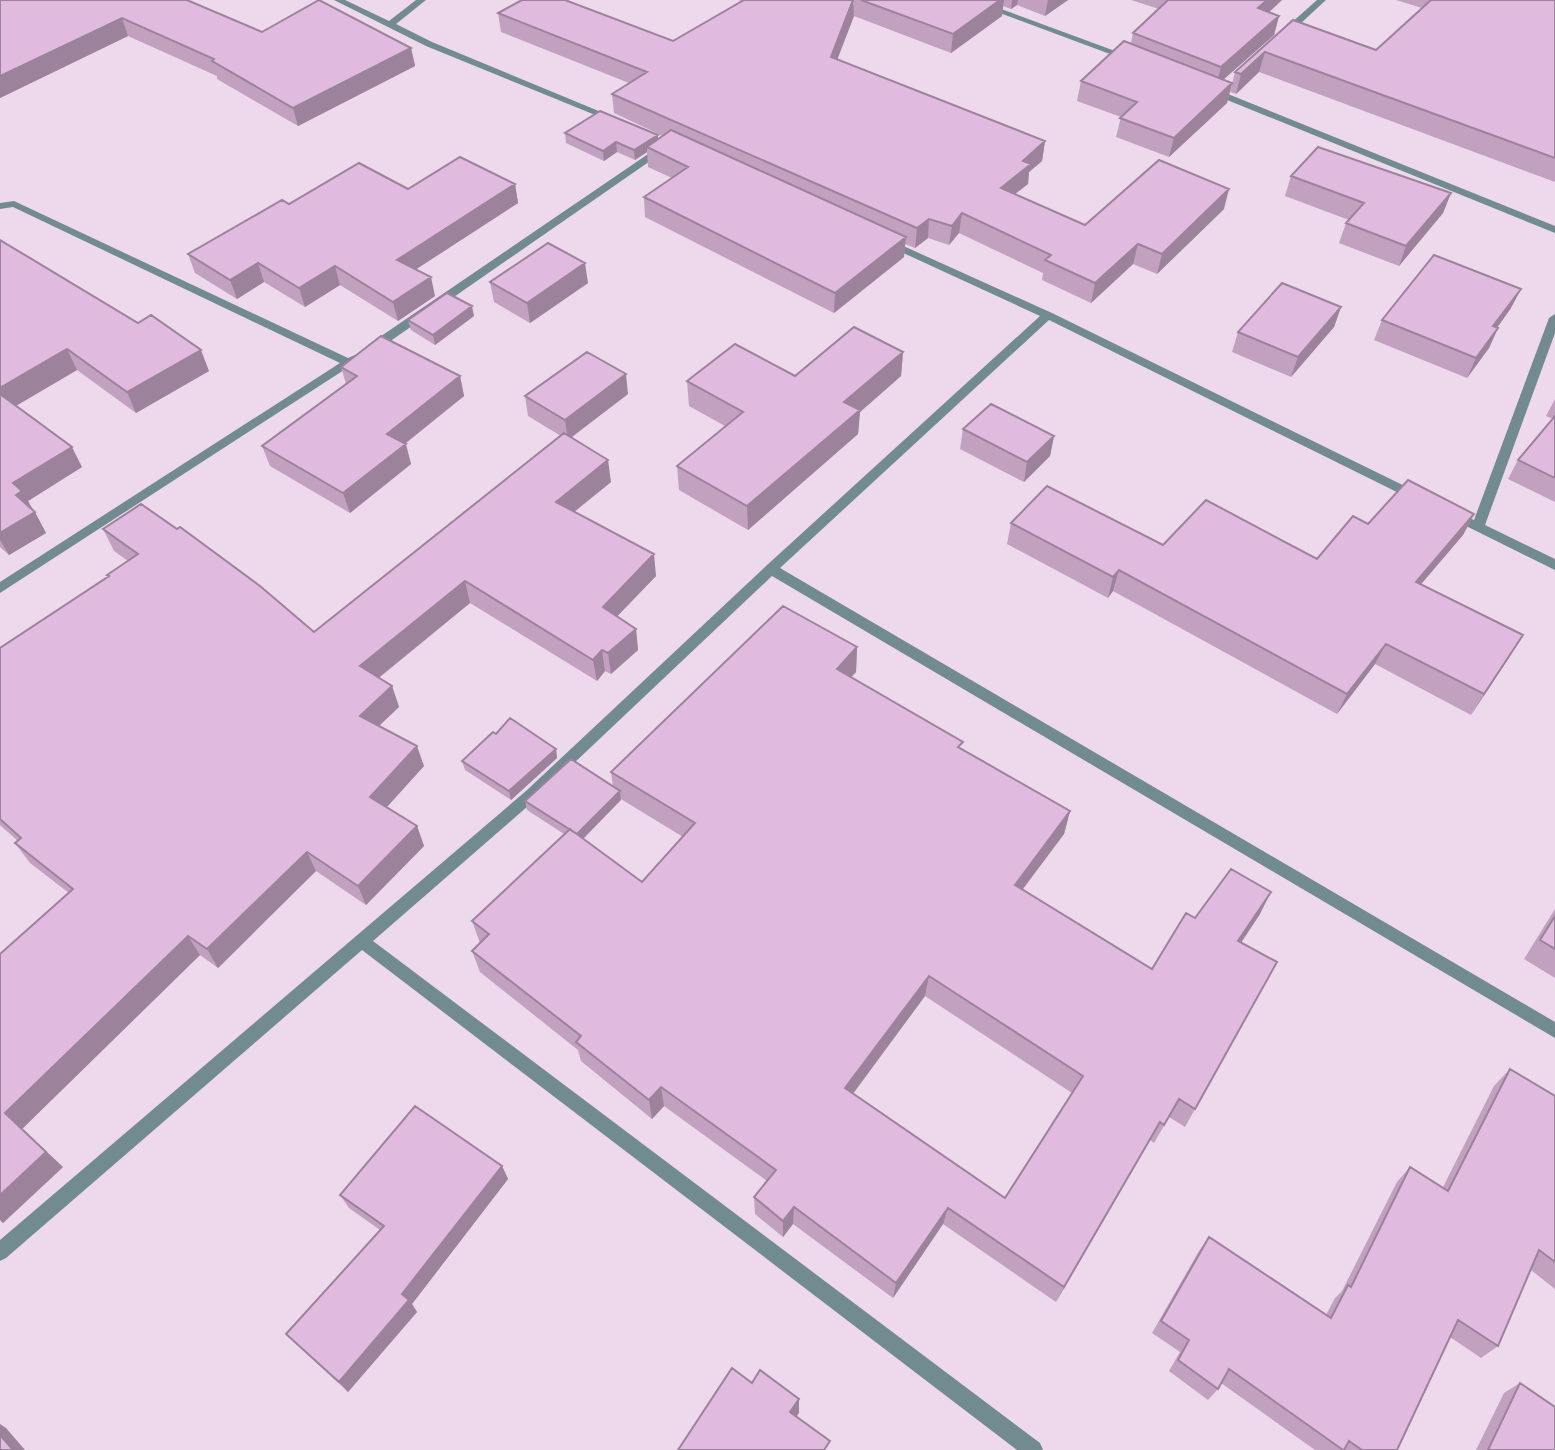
<svg xmlns="http://www.w3.org/2000/svg" width="1555" height="1450" font-family="'Noto Serif',serif">
<style>
.lines{fill:none;stroke-linecap:round;stroke-linejoin:round}
.minor{fill:#728b91;fill-rule:evenodd}
.wall{fill:#c1a0c0;fill-rule:evenodd}
.shaded-wall{fill:#9d829c}
.building{fill:#e0badf;stroke:#9d829c;stroke-width:2;fill-rule:evenodd}
</style>
<rect width="100%" height="100%" fill="#edd8ec"/>
<g class="lines">
<path class="minor" d="M334 0H345L389 21 416 0H426L396 24 432 42 618 119 610 121 426 46Z
M965 0H977L1134 58 1126 60Z
M1317 0H1326L1287 36H1281V32Z
M1213 88 1555 226V233L1210 93V89Z
M657 148 666 150 376 351H368V345Z
M14 201 348 358 355 355 361 359 0 593V582L340 363 13 207 0 209V203Z
M890 240 1052 313 1421 494 1423 497 1421 500H1413L1049 320 780 568 1555 1022V1038L772 576 536 799 373 941 1040 1443 1043 1450H1017L362 950 6 1258 0 1261V1240L526 791 766 566 1040 316 886 245V241Z
M1555 314V333L1485 525 1555 559V570L1450 518 1448 515 1454 511 1474 520 1549 318Z"/>
</g>
<path class="wall" d="M0 0 262 32 411 48 415 66 298 126 217 79V76L128 36 0 98Z
M738 0H1068L1045 16 1017 5 1011 9 1003 6 1002 16 951 53 854 16 837 59 1045 141 1042 161 1029 172 1028 184 1015 194 1085 225 1224 209 1157 274 1133 264 1091 303 1042 280 1043 273 959 233 949 245 928 238 915 248 905 244 904 257 834 313 645 217 644 197 672 178 648 167 647 152 635 160 617 152 604 161 566 143 565 133 658 139 663 136 614 113 612 94 629 83 501 32 498 13 673 41 742 1Z
M1131 0H1282L1269 12 1279 16 1274 35 1223 80 1232 83 1227 103 1169 157 1116 137 1121 117 1077 101 1081 81 1131 43 1133 33 1159 9Z
M1396 0H1555V182L1259 72 1236 94 1230 92 1235 72 1293 20 1376 50 1422 8Z
M1291 176 1451 193 1443 213 1399 266 1339 243 1346 223 1349 220 1285 196Z
M515 184 518 203 415 270 435 296 398 321 340 285 305 307 264 282 237 299 195 273 188 254 289 204 408 189Z
M0 240 209 371 136 413 77 370 16 406 82 467 28 501 46 533 9 555 0 547Z
M490 282 588 283 530 323 494 302Z
M1341 307 1334 327 1291 377 1232 352 1238 332Z
M1511 308 1497 328H1498L1489 348 1467 378 1374 340 1382 320Z
M474 316 435 345 411 330 408 320Z
M903 352 901 376 860 412 858 434 748 530 679 490 677 466 725 426 689 406 687 381 795 376Z
M341 367 460 376 464 396 405 444 411 464 350 513 270 466 262 446 346 384Z
M628 394 571 437 611 482 574 512 656 576 617 616 636 629 638 650 611 674 605 671 597 681 470 603 379 678 392 686 399 707 379 726 424 766 386 807 417 826 424 846 366 905 316 871 218 968 200 955 22 1129 63 1167 3 1223 0 1220V954L69 893 30 863 15 843 18 841 0 825V648L108 577 107 575 128 561 114 551 103 529 314 632 561 436 528 416 525 396Z
M1555 399V502L1508 479 1518 460 1553 419 1546 416Z
M963 429 1054 436 1050 456 1024 482 960 449Z
M1474 514 1463 535 1421 584 1510 656 1471 715 1375 664 1337 714 1113 591 1108 598 1007 544 1011 523 1163 545 1317 559 1368 524Z
M857 647 856 672 851 677 962 749 1070 811 1064 834 1023 889 1152 969 1195 918 1260 914 1241 943 1277 962 1185 1127 1169 1117 1154 1143 1150 1140 1056 1302 943 1224 893 1298 793 1224 783 1237 755 1214 754 1197 767 1181 664 1106 652 1119 581 1061 578 1050 480 972 472 951 480 943 472 921 564 834 527 810 525 801 613 787 611 772ZM621 799 683 837 642 882 583 839ZM925 996 1072 1093 1005 1198 853 1094Z
M496 734 556 749 557 758 511 800 465 770 462 761Z
M1555 909V978L1524 959Z
M1510 1069 1555 1096V1289L1531 1270 1498 1346 1481 1358 1450 1337 1397 1450H1315L1221 1383 1218 1389 1208 1400 1169 1371 1180 1352 1152 1333 1199 1251 1209 1237 1326 1315 1335 1298 1342 1291 1397 1182 1410 1167 1443 1187 1494 1086Z
M502 1166 508 1179 412 1304 417 1312 348 1392 286 1334 380 1230 349 1208 340 1195Z
M1520 1383 1555 1450H1476L1504 1393Z"/>
<path class="shaded-wall" d="M853 0 854 16 831 76V57Z
M1000 0H1004L1002 16 951 53 953 34Z
M1012 0H1018L1017 5 1011 9Z
M1048 0H1068L1045 16Z
M1267 0H1282L1253 27 1258 8Z
M1279 16 1274 35 1216 86 1221 67Z
M122 18 128 36 0 98V76Z
M411 48 415 66 298 126 293 108Z
M1265 52 1259 72 1236 94 1241 74Z
M1232 83 1227 103 1169 157 1174 138Z
M658 135V145L647 147V152L635 160 634 150Z
M1045 141 1042 161 1029 172 1028 184 998 207 1001 188 1023 161Z
M616 142 617 152 604 161 603 151Z
M515 184 518 203 401 279 397 260Z
M1229 189 1224 209 1157 274 1162 254Z
M1451 193 1443 213 1399 266 1406 246Z
M962 213 959 233 949 245 952 226Z
M929 219 928 238 915 248 917 228Z
M906 237 904 257 834 313 835 293Z
M1138 244 1133 264 1091 303 1095 283Z
M258 263 264 282 237 299 230 280Z
M585 263 588 283 530 323 527 303Z
M335 266 340 285 305 307 299 288Z
M431 277 435 296 398 321 393 302Z
M1521 289 1511 308 1484 346 1493 326Z
M472 306 474 316 435 345 433 335Z
M1341 307 1334 327 1291 377 1298 357Z
M1498 328 1489 348 1467 378 1476 358Z
M67 349 77 370 7 411 0 399V388Z
M201 350 209 371 136 413 127 392Z
M903 352 901 376 860 412 858 434 748 530 747 506 844 402Z
M626 374 628 394 568 440 565 420Z
M460 376 464 396 393 453 387 434Z
M1054 436 1050 456 1024 482 1027 462Z
M406 444 411 464 350 513 343 493Z
M72 447 82 467 28 501 34 512 16 495 13 483Z
M608 460 611 482 559 524 556 502Z
M35 512 46 533 9 555 0 540V533Z
M1474 514 1463 535 1405 603 1416 582Z
M654 554 656 576 606 628 603 607Z
M1119 570 1113 591 1108 598 1113 577Z
M465 581 470 603 367 687 360 666Z
M636 629 638 650 611 674 608 653Z
M1523 635 1510 656 1471 715 1484 694Z
M1386 644 1375 664 1337 714 1347 694Z
M857 647 856 672 836 693 837 669Z
M602 650 605 671 597 681 593 660Z
M392 686 399 707 368 736 360 716Z
M417 746 424 766 378 817 370 797Z
M556 749 557 758 511 800 509 791Z
M620 791 621 800 579 843 577 834Z
M1070 811 1064 834 1010 906 1015 885Z
M417 826 424 846 366 905 358 886Z
M307 852 316 871 218 968 207 949Z
M1271 892 1260 914 1228 962 1238 941Z
M188 936 200 955 22 1129 63 1167 3 1223 0 1220V1195L5 1113Z
M929 976 925 996 843 1107 845 1088Z
M661 1087 664 1106 652 1119 649 1100Z
M1160 1122 1150 1140 1056 1302 1064 1287Z
M502 1166 508 1179 412 1304 417 1312 348 1392 339 1382 402 1294Z
M794 1207 793 1224 783 1237V1221Z
M948 1208 943 1224 893 1298 896 1283Z
M799 1399V1413L790 1426V1412Z
M0 1424 6 1428 25 1450H13L0 1435Z"/>
<path class="building" d="M0 0H187L262 32 319 0 411 48 293 108 212 61 214 59 122 18 0 76Z
M522 0H565L673 41 744 0H853L831 57 1045 141 1023 161 1031 164 1001 188 1085 225 1159 160 1229 189 1162 254 1138 244 1095 283 1045 260 1051 255 962 213 952 226 929 219 917 228 612 94 647 72 498 13Z
M861 0H1000L953 34Z
M1168 0H1267L1258 8 1279 16 1221 67 1133 33Z
M1431 0H1555V158L1265 52 1241 74 1235 72 1293 20 1376 50Z
M1124 41 1232 83 1174 138 1120 118 1137 102 1081 81Z
M600 111 658 135 634 150 616 142 603 151 565 133Z
M671 130 906 237 835 293 644 197 688 167 647 147Z
M1318 147 1451 193 1406 246 1346 223 1364 203 1291 176Z
M460 157 515 184 397 260 431 277 393 302 335 266 299 288 258 263 230 280 188 254 282 200 289 204 359 163 408 189Z
M0 240 138 323 151 315 201 350 127 392 67 349 0 388Z
M548 243 585 263 527 303 490 282Z
M1434 255 1521 289 1493 326 1498 328 1476 358 1382 320Z
M1282 283 1341 307 1298 357 1238 332Z
M447 293 472 306 433 335 408 320Z
M854 327 903 352 844 402 860 410 747 506 677 466 743 412 687 381 735 344 795 376Z
M381 336 460 376 387 434 406 444 343 493 262 446 357 376 341 367Z
M587 352 626 374 565 420 525 396Z
M0 394 72 447 13 483 22 491 16 495 35 512 0 533Z
M991 404 1054 436 1027 462 963 429Z
M1555 416V478L1518 460Z
M564 433 608 460 556 502 654 554 603 607 636 629 608 653 602 650 593 660 465 581 360 666 392 686 360 716 417 746 370 797 417 826 358 886 307 852 207 949 188 936 5 1113 46 1152 0 1195V954L73 889 15 843 21 838 0 819V648L109 576 107 575 138 554 103 529 141 504 177 529 180 527 260 586 314 632Z
M1408 480 1474 514 1416 582 1523 635 1484 694 1386 644 1347 694 1119 570 1113 577 1011 523 1047 486 1163 545 1206 500 1317 559 1353 516 1368 524Z
M783 606 857 647 837 669 963 742 958 747 1070 811 1015 885 1152 969 1186 913 1195 918 1231 869 1271 892 1238 941 1277 962 1195 1109 1179 1099 1164 1125 1160 1122 1064 1287 948 1208 896 1283 794 1207 783 1221 754 1197 776 1170 661 1087 649 1100 576 1042 581 1036 472 951 489 934 472 921 570 829 642 882 695 823 611 772ZM929 976 1083 1076 1005 1198 845 1088Z
M510 718 556 749 509 791 462 761 493 732 496 734Z
M571 759 620 791 577 834 525 801Z
M1555 916V949L1540 940Z
M1510 1069 1555 1096V1262L1539 1250 1498 1346 1458 1320 1397 1450H1362L1349 1441 1344 1450H1343L1229 1369 1218 1389 1178 1360 1189 1340 1161 1321 1209 1237 1331 1318 1348 1285 1351 1287 1410 1167 1448 1191Z
M415 1106 502 1166 402 1294 409 1300 339 1382 286 1334 384 1226 340 1195Z
M732 1368 752 1383 760 1370 799 1399 790 1412 830 1441 824 1450H678Z
M1520 1383 1555 1407V1450H1488Z
M0 1435 13 1450H0Z"/>
</svg>
